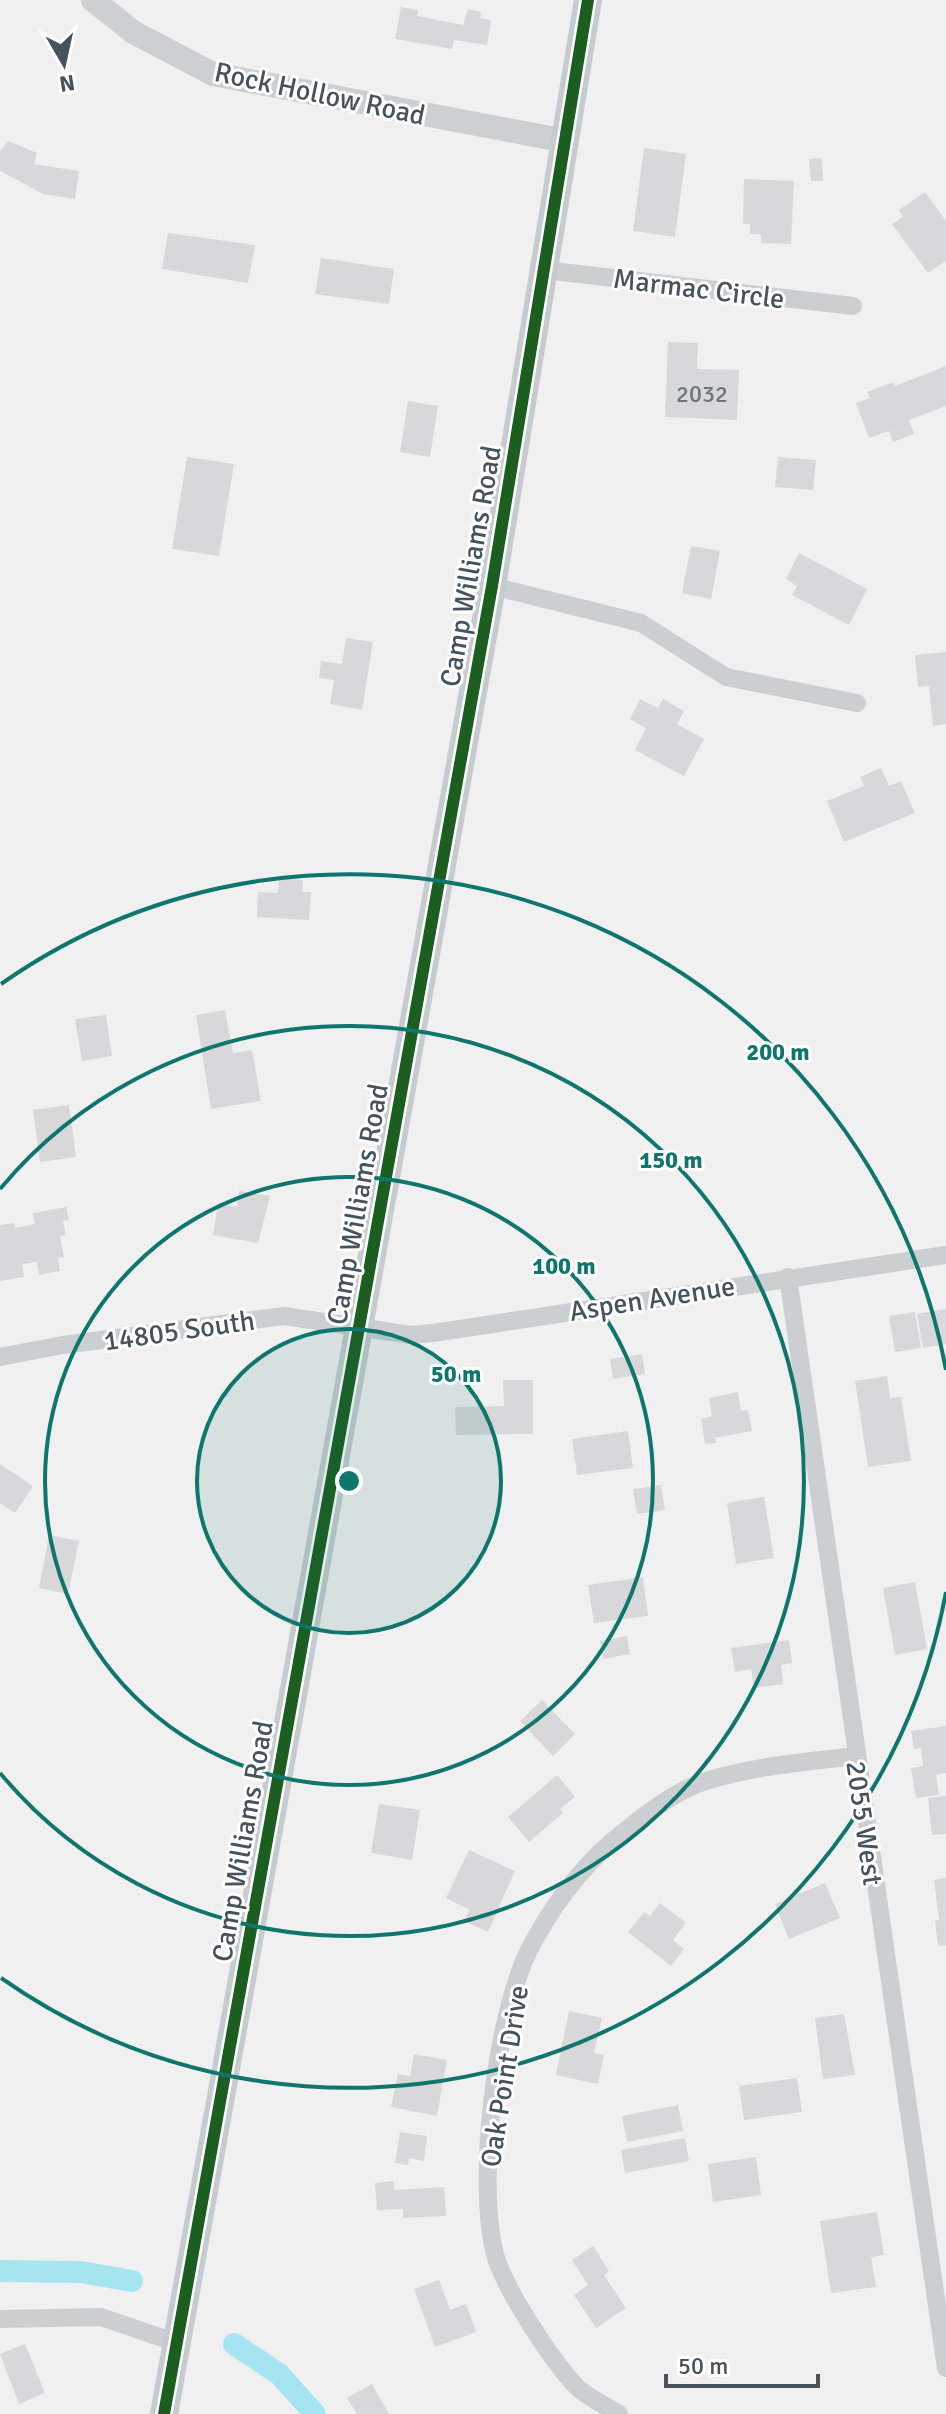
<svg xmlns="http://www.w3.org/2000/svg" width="946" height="2414" font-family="Signika,sans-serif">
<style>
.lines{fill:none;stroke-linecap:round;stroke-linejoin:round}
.canal{stroke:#a5e5f2;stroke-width:22}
.building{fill:#d8d8da}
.street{stroke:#cbcfd1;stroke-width:18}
.secondary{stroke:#ccd0d3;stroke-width:24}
.primary{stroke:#c6cbcf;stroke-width:28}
.cycleway-casing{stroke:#fff;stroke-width:17}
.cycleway{stroke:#1b5e20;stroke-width:12}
.ring{fill:none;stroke:#0f766e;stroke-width:4}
.labels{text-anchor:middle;stroke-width:6;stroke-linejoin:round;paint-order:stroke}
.number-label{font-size:24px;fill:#6c767e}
.street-label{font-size:28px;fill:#46535e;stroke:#fff}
.centre{fill:#0f766e;stroke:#fff;stroke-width:4}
.ring-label{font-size:24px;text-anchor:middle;font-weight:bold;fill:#0f766e;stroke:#fff;stroke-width:6;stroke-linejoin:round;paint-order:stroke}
</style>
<rect width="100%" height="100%" fill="#f1f0f0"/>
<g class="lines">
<path class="canal" d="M0 2271 81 2272 132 2281
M234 2344 279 2374 315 2414"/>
</g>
<path class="building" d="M401 7 418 10 417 16 463 25 468 9 481 12 480 18 491 20 487 45 454 40 452 49 395 39Z
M8 141 37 153 34 164 79 171 75 199 43 194 0 171V151Z
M644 148 686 154 675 237 633 231Z
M822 158 823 181H811L809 159Z
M744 179 794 181 791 244 761 243V234H750V224H743Z
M925 192 946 221V261L928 273 892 224 903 217 899 210Z
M168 233 255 245 248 283 162 269Z
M321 258 394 269 389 304 315 294Z
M668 342 698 343 697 369 739 370 737 420 665 417Z
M946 366V406L909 420 914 434 893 442 889 431 869 438 856 403 870 398 867 392 893 382 895 386Z
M408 401 438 406 430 457 400 452Z
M187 457 234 464 219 556 172 549Z
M778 457 816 460 813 490 775 487Z
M691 546 720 551 711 599 682 593Z
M799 553 867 589 849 625 792 595 797 586 786 579Z
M346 638 373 642 362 710 330 704 334 680 319 678 321 661 342 664Z
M946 652V724L933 726 929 686 918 687 915 655Z
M640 699 658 708 663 699 684 711 677 724 704 739 684 776 635 750 646 728 630 719Z
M881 768 889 786 901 781 915 813 844 842 827 801 864 786 860 777Z
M279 878 303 880 302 892H311L309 920 257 917 258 892 278 893Z
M225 1010 233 1053 252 1050 261 1101 211 1109 196 1015Z
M106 1015 112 1056 82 1061 75 1019Z
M69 1105 76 1157 40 1162 33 1110Z
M239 1191 270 1196 258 1243 213 1235 218 1204 237 1207Z
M66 1207 69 1220 63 1221 66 1235 60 1236 64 1257 58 1258 60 1271 39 1275 37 1262 22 1264 24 1277 0 1281V1225L14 1223 15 1228 35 1224 33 1213Z
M946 1309V1344L923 1348 917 1314Z
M915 1312 921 1348 895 1352 889 1316Z
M642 1354 645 1374 613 1379 610 1359Z
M887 1376 890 1398 901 1397 911 1461 868 1467 855 1381Z
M503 1380H533V1434L456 1435 455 1407 504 1406Z
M738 1392 741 1411 748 1410 752 1431 715 1438 716 1443 705 1444 701 1419 712 1416 709 1398Z
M628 1431 633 1468 577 1475 572 1439Z
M0 1464 33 1486 15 1513 0 1503Z
M661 1485 665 1510 637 1514 633 1489Z
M764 1497 774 1558 736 1564 727 1503Z
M49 1535 79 1541 68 1594 39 1588Z
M643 1577 648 1616 594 1623 588 1585Z
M915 1582 927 1649 895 1655 883 1588Z
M627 1636 630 1654 603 1659 600 1641Z
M789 1640 792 1663 781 1665 783 1684 754 1688 751 1669 735 1672 731 1648Z
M542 1700 575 1734 553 1756 520 1721Z
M946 1726V1773L936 1775 939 1795 916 1798 911 1768 923 1766 921 1748 914 1749 911 1731Z
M557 1775 575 1797 560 1809 563 1813 529 1842 508 1817Z
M946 1796V1834L932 1835 928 1798Z
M379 1804 420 1810 412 1860 371 1853Z
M469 1850 515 1871 488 1932 464 1921 470 1910 446 1898Z
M946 1878V1945L938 1946 935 1921 939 1920 934 1880Z
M825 1883 840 1918 789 1939 775 1904Z
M660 1903 686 1923 673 1940 684 1949 671 1966 628 1932 644 1912 650 1916Z
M569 2011 602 2018 594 2053 604 2055 598 2084 556 2075Z
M844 2014 855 2075 823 2079 815 2018Z
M414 2054 447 2060 437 2116 391 2107 398 2074 410 2076Z
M797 2078 802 2112 744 2120 739 2086Z
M678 2105 683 2131 627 2142 622 2116Z
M400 2132 427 2136 424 2161 409 2158 408 2165 395 2163Z
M685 2138 689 2161 625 2173 621 2150Z
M756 2157 761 2195 713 2202 708 2164Z
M394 2181V2190L444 2187 446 2216 403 2218V2209L377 2210 375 2183Z
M877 2212 884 2255 871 2257 876 2287 831 2293 820 2221Z
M593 2246 609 2271 604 2275 626 2308 596 2328 574 2295 588 2285 572 2260Z
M439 2280 450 2310 466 2304 476 2332 435 2347 414 2289Z
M25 2344 45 2393 19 2404 0 2354Z
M372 2384 389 2414H357L347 2398Z"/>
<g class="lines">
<path class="street" d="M545 270 853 306
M492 586 641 623 726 677 857 703
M788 1277 946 2368
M0 1357 63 1345 284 1316 411 1335 433 1333 946 1255
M0 2319 101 2317 177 2343
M619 2414C606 2406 589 2398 578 2388 554 2364 503 2287 495 2254 476 2181 496 2017 529 1950 549 1911 580 1868 614 1840 639 1819 674 1791 706 1781 754 1766 805 1762 855 1756"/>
<path class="secondary" d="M93 0 133 32 213 74 566 141"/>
<path class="primary" d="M164 2414 492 586 588 0"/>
<g class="cycleway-casing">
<path id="cycleway" d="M164 2414 492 586 588 0"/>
</g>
<use href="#cycleway" class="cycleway"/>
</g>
<circle cx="349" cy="1481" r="152" fill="#0f766e" fill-opacity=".12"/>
<g class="ring">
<circle cx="349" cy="1481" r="152"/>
<circle cx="349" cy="1481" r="304"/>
<path d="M0 1189A455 455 0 1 1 0 1773"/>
<path d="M946 1592A607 607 0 0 1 1 1978M1 984A607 607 0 0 1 946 1370"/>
</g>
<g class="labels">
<g class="number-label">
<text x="702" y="402">2032</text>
</g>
<g class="street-label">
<text transform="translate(320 93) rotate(12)" y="10">Rock Hollow Road</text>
<text transform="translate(699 288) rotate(7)" y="10">Marmac Circle</text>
<text transform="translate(470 566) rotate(-80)" y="10">Camp Williams Road</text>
<text transform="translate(357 1204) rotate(-80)" y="10">Camp Williams Road</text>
<text transform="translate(652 1298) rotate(-9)" y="10">Aspen Avenue</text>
<text transform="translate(179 1330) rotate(-8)" y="10">14805 South</text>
<text transform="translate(865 1823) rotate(82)" y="10">2055 West</text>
<text transform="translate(242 1841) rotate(-80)" y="10">Camp Williams Road</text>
<text transform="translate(504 2076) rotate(-81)" y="10">Oak Point Drive</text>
</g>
</g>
<circle cx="349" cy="1481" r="12" class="centre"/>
<g class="ring-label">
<text x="778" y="1060">200 m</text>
<text x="671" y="1168">150 m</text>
<text x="564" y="1274">100 m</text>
<text x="456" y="1382">50 m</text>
</g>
<g transform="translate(64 64) rotate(171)" stroke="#ffffff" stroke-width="6" paint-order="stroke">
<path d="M0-6L14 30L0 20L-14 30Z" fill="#46535e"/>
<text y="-12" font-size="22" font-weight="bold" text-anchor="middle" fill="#46535e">N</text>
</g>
<path d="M666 2374v12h152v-12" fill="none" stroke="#46535e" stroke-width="4"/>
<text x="678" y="2374" font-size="24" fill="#46535e" stroke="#ffffff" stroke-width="6" paint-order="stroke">50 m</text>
</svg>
